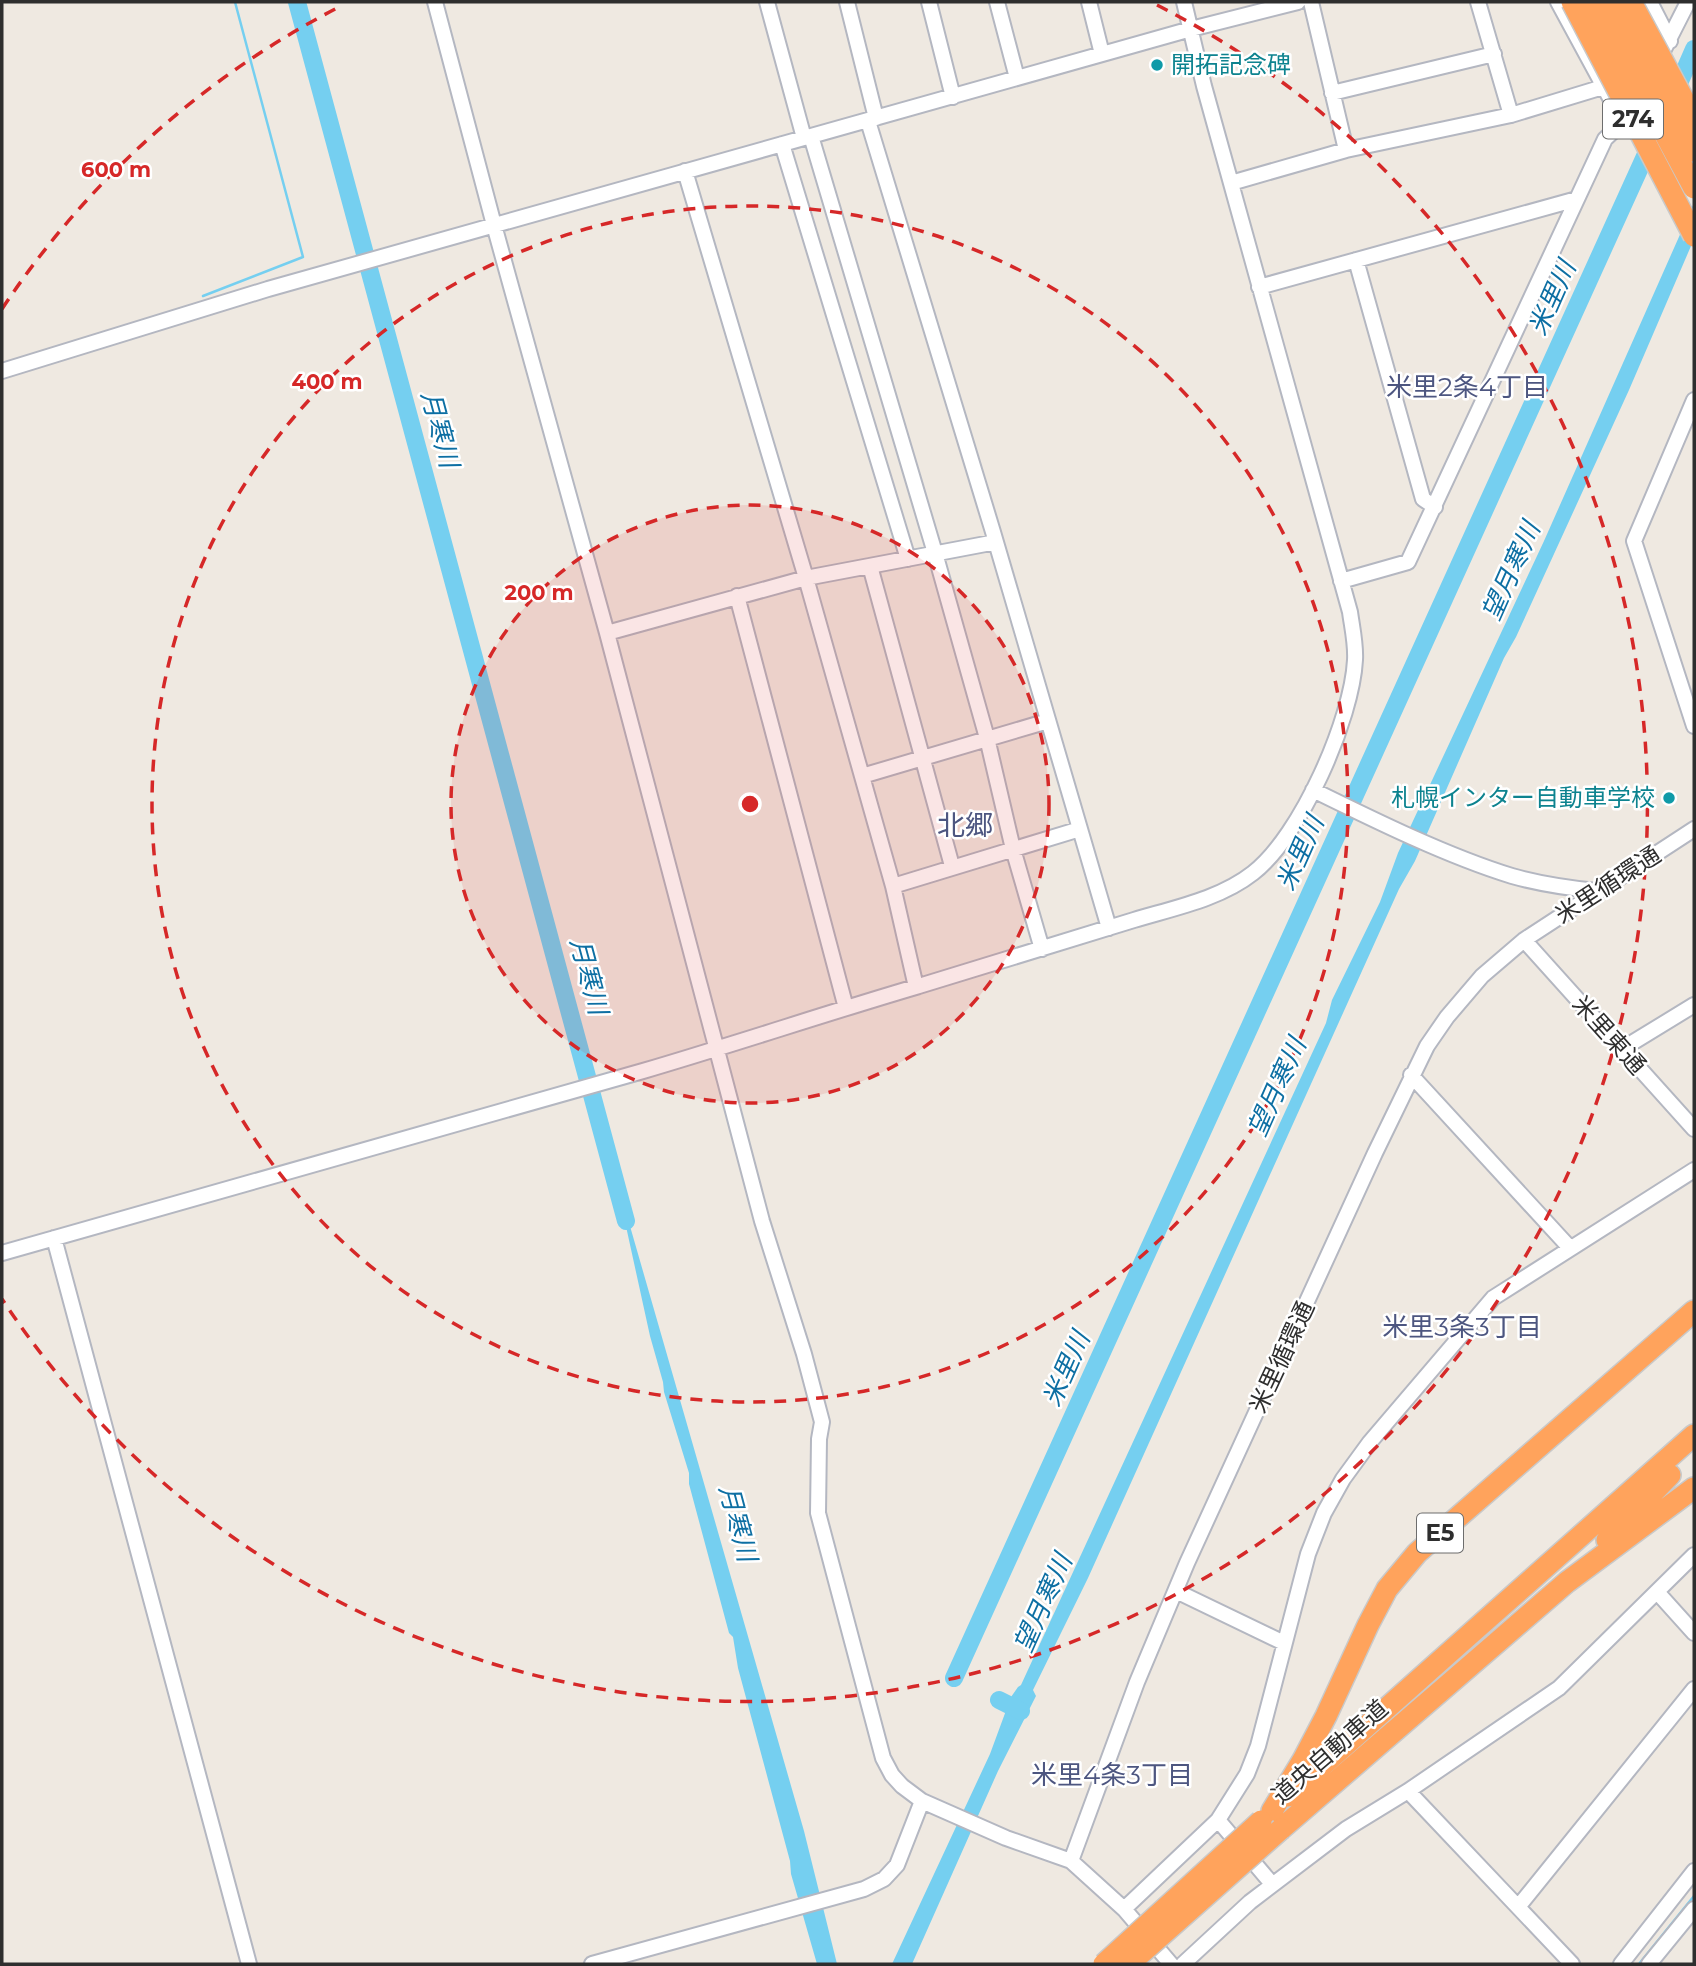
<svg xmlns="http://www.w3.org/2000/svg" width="1696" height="1966" font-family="Montserrat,'Noto Sans JP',sans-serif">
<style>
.water{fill:#75cff0}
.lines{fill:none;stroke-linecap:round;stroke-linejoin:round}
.stream{stroke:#75cff0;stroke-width:2.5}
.river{stroke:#75cff0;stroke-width:18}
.minor-casing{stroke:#b4b7c1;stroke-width:18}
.highway-casing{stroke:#c9c9c9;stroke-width:24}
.minor{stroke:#fff;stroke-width:14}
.highway{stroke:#ffa35c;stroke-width:21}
.highway-bridge-casing{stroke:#c9c9c9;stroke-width:24;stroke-linecap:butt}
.highway-bridge{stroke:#ffa35c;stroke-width:21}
.ring{fill:none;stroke:#d62828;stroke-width:3.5;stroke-dasharray:12 9}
.culture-dot{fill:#0f9aa8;stroke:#fff;stroke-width:2.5}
.labels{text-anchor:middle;stroke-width:5;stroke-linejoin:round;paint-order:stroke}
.shield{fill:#fff;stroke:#6d6d6d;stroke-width:2}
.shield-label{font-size:23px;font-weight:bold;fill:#2e2e2e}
.culture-label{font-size:24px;fill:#0d838f;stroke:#fff;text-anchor:start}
.street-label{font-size:24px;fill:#2e2e2e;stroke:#fff}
.water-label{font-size:26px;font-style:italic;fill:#0d6fa3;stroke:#fff}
.neighbourhood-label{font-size:26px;fill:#4d5680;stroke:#fff}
.quarter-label{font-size:28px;fill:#4d5680;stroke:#fff}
.centre{fill:#d62828;stroke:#fff;stroke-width:3.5}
.ring-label{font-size:21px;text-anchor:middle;font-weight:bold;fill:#d62828;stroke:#fff;stroke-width:5;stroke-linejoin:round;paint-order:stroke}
</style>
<rect width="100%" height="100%" fill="#efe9e1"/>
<path class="water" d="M1694 203V239L1629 390 1516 637 1504 658 1415 861 1399 889 1088 1578 1033 1690 1036 1696 998 1771 912 1964H892L990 1754 1011 1697 1018 1687 1021 1685 1326 1023 1332 1000 1380 902 1398 853 1544 541Z
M613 1167 804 1831 837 1964H817L791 1874 790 1861 738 1668 733 1637 729 1633 689 1484V1473L664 1392 663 1382 650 1336Z"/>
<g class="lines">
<path class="stream" d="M203 296 303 257 235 2
M1639 1964 1694 1896"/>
<path class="river" d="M297 2 626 1221
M1673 97 1694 49
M954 1678 1652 141
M999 1700 1021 1711"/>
<g class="minor-casing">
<path id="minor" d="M435 2 494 225 607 633 762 1221 804 1354 822 1422 819 1439 818 1513 883 1758 892 1775 902 1786 922 1801 1006 1838 1071 1861
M767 2 804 138
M847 2 876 118
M929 2 953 97
M997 2 1017 78
M1089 2 1102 54
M1311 2 1346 150
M1478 2 1511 115
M1558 2 1623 122
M1650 2 1670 41
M1657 63 1688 2
M1332 93 1494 54
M868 121 993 532 1109 928
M811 136 935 553 987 738 1013 849 1042 949
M782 144 908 559
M685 171 806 578 893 886 916 987
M1231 183 1346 150 1511 115 1603 87
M1356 260 1423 499 1435 507
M1259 287 1577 199
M2 371 268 289 1191 29 1298 2
M1694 400 1634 541 1694 726
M870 566 952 866
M1341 581 1408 562 1605 139 1623 122 1631 108
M737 596 846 1008
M607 633 806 578 996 542
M862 776 1048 721
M1313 790C1374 820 1447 856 1512 876 1540 884 1568 888 1597 891
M893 886 1080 829
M1524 940 1694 1129
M1622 1049 1694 1005
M1411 1075 1570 1248
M54 1238 249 1964
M2 1253C216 1193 430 1133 643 1071 735 1044 827 1013 919 986 991 964 1063 942 1134 920 1174 908 1220 899 1253 873 1301 836 1352 719 1355 660 1356 644 1352 627 1350 612L1204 86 1184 2
M1176 1591 1284 1643
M1658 1593 1694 1633
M1408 1791 1572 1964
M1218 1820 1272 1884
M1518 1907 1694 1689
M1124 1909 1218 1820 1247 1774 1258 1746 1308 1554 1324 1513 1343 1479 1370 1442 1493 1298 1694 1170
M592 1964 864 1889 884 1879 897 1865 922 1801
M1171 1964 1124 1909 1071 1861 1137 1682 1187 1563 1375 1153 1427 1046 1447 1017 1482 976 1524 940 1694 829
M1183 1964 1250 1902 1346 1829 1408 1791 1559 1688 1694 1555
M1621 1964 1694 1871
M1649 1964 1694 1909"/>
</g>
<g class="highway-casing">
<path id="highway" d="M1607 1540 1670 1475
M1288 1796 1694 1435
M1272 1811 1303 1760 1326 1716 1368 1625 1387 1589 1417 1553 1694 1311
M1281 1829 1567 1582 1694 1488"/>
</g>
<use href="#minor" class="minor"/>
<use href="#highway" class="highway"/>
<g class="highway-bridge-casing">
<path id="highway-bridge" d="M1572 2 1694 236
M1594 2 1694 188
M1614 2 1694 151
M1631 2 1694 119
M1104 1964 1261 1821
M1129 1964 1281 1829"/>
</g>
<use href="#highway-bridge" class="highway-bridge"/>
</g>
<circle cx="750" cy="804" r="299" fill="#d62828" fill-opacity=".12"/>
<g class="ring">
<circle cx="750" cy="804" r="299"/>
<circle cx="750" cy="804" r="598"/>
<path d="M2 309A897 897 0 0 1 343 5M1157 5A897 897 0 1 1 2 1299"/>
</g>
<g class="culture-dot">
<circle cx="1157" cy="65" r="7"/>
<circle cx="1669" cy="798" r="7"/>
</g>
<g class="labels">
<g class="shield">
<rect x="1603" y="99.5" width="60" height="39" rx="5"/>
<rect x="1417" y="1513.5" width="46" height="39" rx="5"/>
</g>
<g class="shield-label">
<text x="1633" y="127">274</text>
<text x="1440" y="1541">E5</text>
</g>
<g class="culture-label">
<text x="1171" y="73">開拓記念碑</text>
<text x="1655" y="806" text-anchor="end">札幌インター自動車学校</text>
</g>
<g class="street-label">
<text transform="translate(1608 885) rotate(-33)" y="8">米里循環通</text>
<text transform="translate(1609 1035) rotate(48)" y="8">米里東通</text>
<text transform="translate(1282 1357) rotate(-65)" y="8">米里循環通</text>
<text transform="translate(1330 1752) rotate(-41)" y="8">道央自動車道</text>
</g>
<g class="water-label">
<text transform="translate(1552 298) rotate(-66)" y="9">米里川</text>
<text transform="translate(440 429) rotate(75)" y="9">月寒川</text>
<text transform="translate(1511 571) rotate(-66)" y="9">望月寒川</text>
<text transform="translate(1300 853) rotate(-66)" y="9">米里川</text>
<text transform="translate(589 976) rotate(75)" y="9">月寒川</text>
<text transform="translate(1277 1087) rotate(-66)" y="9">望月寒川</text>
<text transform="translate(1066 1369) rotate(-66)" y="9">米里川</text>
<text transform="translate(738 1523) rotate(75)" y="9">月寒川</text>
<text transform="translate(1043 1603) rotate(-66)" y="9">望月寒川</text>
</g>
<g class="neighbourhood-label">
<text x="1467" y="396">米里2条4丁目</text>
<text x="1462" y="1336">米里3条3丁目</text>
<text x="1112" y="1784">米里4条3丁目</text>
</g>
<g class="quarter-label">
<text x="965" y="835">北郷</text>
</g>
</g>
<circle cx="750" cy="804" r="10" class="centre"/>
<g class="ring-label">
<text x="116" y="177">600 m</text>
<text x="327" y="389">400 m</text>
<text x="539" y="600">200 m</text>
</g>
<rect width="1696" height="1966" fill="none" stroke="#2e2e2e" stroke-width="7"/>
</svg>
